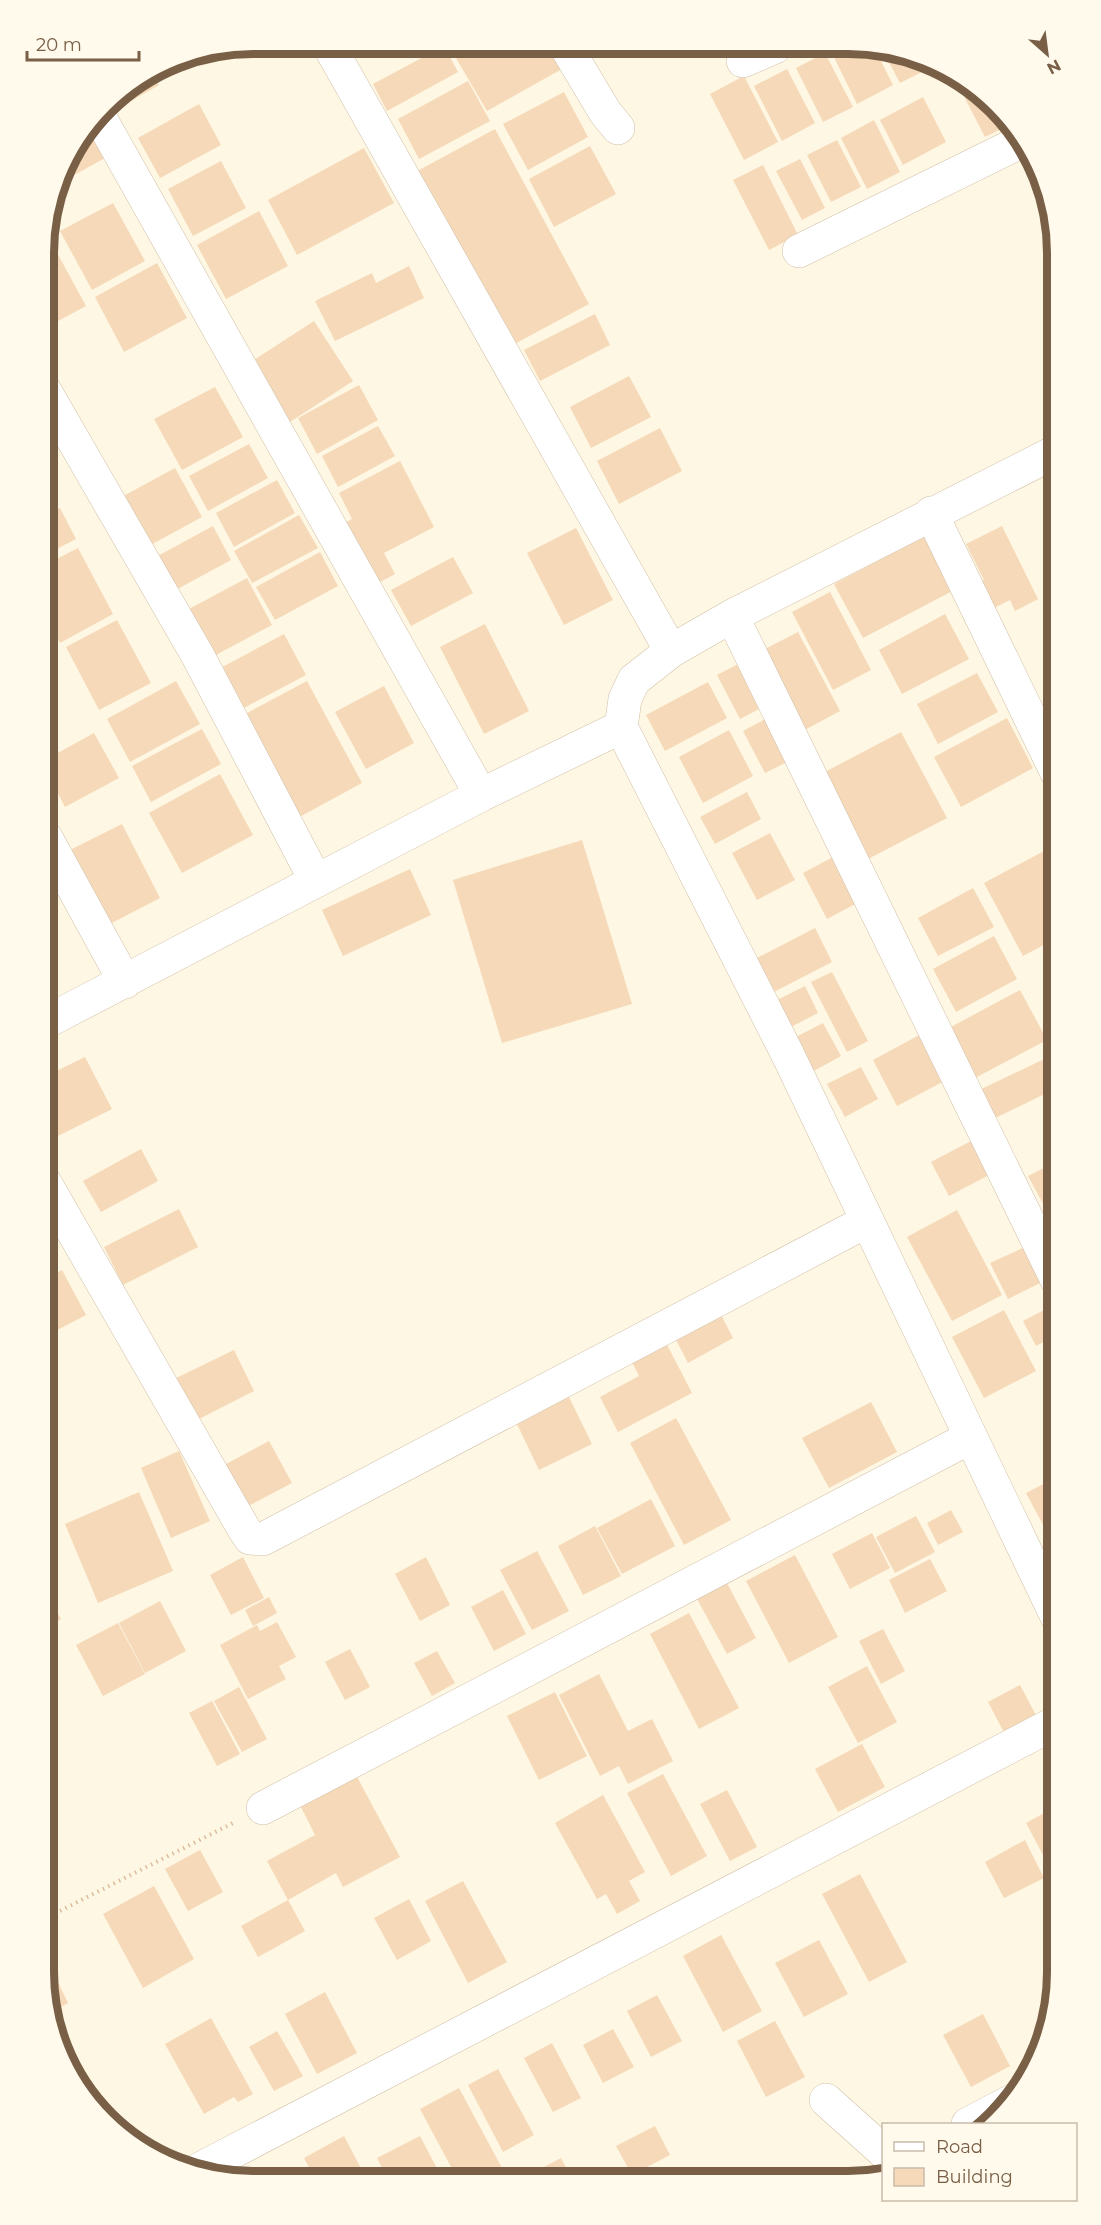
<svg xmlns="http://www.w3.org/2000/svg" width="1101" height="2225" font-family="Montserrat,sans-serif">
<style>
.building{fill:#f6d9b8}
.lines{fill:none;stroke-linecap:round;stroke-linejoin:round}
.minor-casing{stroke:#d1c0a8;stroke-width:34}
.path{stroke:#dcbc9b;stroke-width:4;stroke-dasharray:1.5 4.5;stroke-linecap:butt}
.minor{stroke:#fff;stroke-width:33}
.rim{fill:none;stroke:#795f46;stroke-width:8}
</style>
<rect width="100%" height="100%" fill="#fef7e3"/>
<path class="building" d="M467 45H549L562 69 487 111 453 53Z
M444 46 458 72 387 111 373 84Z
M829 47H874L893 85 857 104Z
M881 47H889L930 68 900 83Z
M825 53 853 107 823 122 796 68Z
M787 69 815 123 782 141 754 86Z
M151 73 159 85 104 116 102 112 114 96Z
M744 76 778 142 744 160 710 94Z
M468 81 490 121 419 159 398 119Z
M956 81 987 96 1007 126 985 137Z
M564 92 588 137 528 170 503 124Z
M923 97 946 142 903 165 880 120Z
M199 104 221 145 160 178 138 138Z
M874 120 900 172 867 189 841 138Z
M89 129 105 158 58 184 65 160Z
M495 129 589 304 505 349 410 175Z
M837 140 861 187 831 202 807 155Z
M590 146 616 194 554 227 529 179Z
M364 148 394 203 297 255 268 200Z
M800 159 825 208 802 220 776 171Z
M221 161 246 208 193 236 168 189Z
M763 165 798 235 769 250 733 180Z
M113 203 145 261 92 290 60 231Z
M259 211 288 266 226 299 197 245Z
M55 249 86 306 45 328V254Z
M157 263 187 318 124 352 95 297Z
M409 266 424 298 335 341 315 301 372 273 376 283Z
M595 314 610 345 540 381 524 350Z
M314 321 353 381 290 422 251 362Z
M629 376 651 417 591 448 570 407Z
M359 385 378 420 317 454 298 418Z
M215 387 243 437 182 470 154 419Z
M378 426 395 456 338 487 322 456Z
M660 428 682 471 619 504 597 461Z
M249 444 268 478 208 511 189 476Z
M400 461 434 527 384 553 395 574 369 588 337 527 352 519 339 493Z
M175 468 202 517 145 548 118 499Z
M45 479 57 500 45 506Z
M277 480 295 513 234 547 216 513Z
M1057 480V494L1051 483Z
M60 508 76 539 45 555V516Z
M299 515 318 548 252 583 234 551Z
M213 526 231 560 172 592 154 558Z
M1002 526 1038 599 1015 611 1010 600 988 611 975 584 984 580 966 544Z
M576 528 613 600 564 625 527 553Z
M931 533 960 587 863 638 834 584Z
M78 548 113 614 60 643 45 614V565Z
M320 552 338 586 275 620 256 587Z
M453 557 473 593 411 626 391 590Z
M247 578 272 625 214 656 189 609Z
M830 592 871 670 833 690 792 612Z
M945 614 969 659 902 694 879 650Z
M117 620 151 683 99 710 66 647Z
M485 624 529 711 484 734 440 647Z
M798 632 840 711 799 733 757 653Z
M284 634 306 675 240 710 217 670Z
M742 662 765 706 740 719 717 675Z
M977 673 998 712 938 744 917 704Z
M176 681 200 724 130 762 107 719Z
M307 681 362 783 292 821 236 719Z
M708 682 727 718 665 751 646 715Z
M384 686 414 743 366 769 335 712Z
M767 718 789 761 765 773 743 731Z
M1007 718 1033 768 961 807 934 757Z
M202 729 221 764 151 802 132 766Z
M729 730 753 776 703 803 679 757Z
M901 732 947 818 868 859 823 773Z
M94 733 119 778 65 807 45 769V760Z
M220 774 253 835 182 873 149 813Z
M747 792 761 819 715 844 700 817Z
M122 824 160 898 106 926 68 851Z
M770 833 795 880 757 900 732 853Z
M582 840 632 1004 502 1043 453 880Z
M1057 844V938L1023 956 984 883Z
M833 857 857 903 827 919 803 873Z
M410 869 431 915 343 956 322 910Z
M973 888 994 927 938 956 918 918Z
M815 928 832 962 772 993 755 959Z
M994 936 1017 979 956 1012 933 969Z
M832 972 868 1041 847 1052 811 982Z
M805 986 818 1013 787 1029 773 1002Z
M1020 990 1047 1040 975 1078 949 1028Z
M1057 1008V1031L1048 1013Z
M823 1023 841 1056 810 1073 792 1039Z
M923 1033 948 1079 897 1106 873 1060Z
M1057 1053V1088L989 1121 975 1092Z
M85 1057 112 1109 44 1143V1077Z
M861 1067 878 1099 845 1117 827 1084Z
M971 1141 989 1175 949 1196 931 1162Z
M141 1149 158 1181 101 1212 83 1181Z
M1057 1161V1220L1053 1222 1028 1176Z
M179 1209 198 1247 123 1285 104 1247Z
M957 1210 1002 1295 952 1321 907 1237Z
M1025 1247 1042 1282 1008 1299 990 1263Z
M62 1270 86 1315 44 1337V1280Z
M717 1307 733 1338 688 1363 671 1330Z
M1050 1307 1057 1319V1335L1036 1346 1023 1321Z
M1004 1310 1036 1371 984 1398 952 1337Z
M664 1339 692 1393 618 1432 600 1397 639 1376 630 1358Z
M234 1350 254 1391 193 1422 172 1380Z
M569 1397 592 1444 539 1470 516 1422Z
M871 1402 897 1452 829 1488 802 1438Z
M676 1418 731 1520 684 1545 630 1443Z
M269 1441 292 1483 235 1513 213 1471Z
M179 1451 210 1521 171 1538 141 1468Z
M1057 1477V1551L1026 1493Z
M139 1492 173 1571 98 1603 65 1524Z
M651 1499 675 1546 622 1574 597 1528Z
M951 1510 963 1532 938 1545 927 1523Z
M44 1513 54 1534 44 1538Z
M916 1516 935 1552 895 1573 876 1537Z
M595 1526 621 1576 583 1595 558 1546Z
M872 1533 890 1568 850 1589 832 1554Z
M537 1551 569 1611 532 1630 500 1570Z
M795 1555 838 1637 789 1663 746 1581Z
M243 1557 264 1598 231 1615 210 1575Z
M426 1557 450 1605 420 1621 395 1574Z
M930 1559 947 1591 905 1613 889 1580Z
M727 1583 756 1638 727 1654 697 1599Z
M44 1590 61 1619 44 1629Z
M503 1590 526 1634 494 1651 471 1607Z
M269 1597 277 1613 253 1626 245 1610Z
M160 1601 186 1651 145 1673 119 1623Z
M689 1613 739 1708 699 1729 650 1634Z
M277 1622 296 1657 279 1666 286 1679 248 1699 220 1645 257 1625 260 1631Z
M118 1623 145 1674 103 1696 76 1645Z
M883 1629 905 1671 881 1684 859 1641Z
M350 1649 370 1687 345 1700 325 1662Z
M437 1651 455 1683 432 1696 414 1663Z
M867 1666 897 1722 858 1743 828 1687Z
M599 1674 628 1731 652 1719 673 1761 628 1784 619 1766 600 1776 559 1695Z
M1020 1685 1039 1721 1007 1738 988 1702Z
M239 1687 267 1739 242 1752 214 1701Z
M555 1692 587 1756 539 1780 507 1716Z
M212 1701 240 1754 217 1766 189 1713Z
M862 1744 885 1787 838 1812 815 1769Z
M355 1773 400 1857 343 1887 336 1873 288 1900 267 1861 315 1835 299 1803Z
M663 1774 707 1856 671 1876 627 1793Z
M727 1790 757 1847 730 1861 700 1804Z
M603 1795 645 1872 629 1881 640 1901 617 1914 606 1894 597 1899 555 1823Z
M1057 1806V1864L1050 1868 1026 1823Z
M1025 1840 1044 1878 1004 1898 985 1862Z
M200 1850 223 1892 188 1911 165 1869Z
M860 1874 907 1962 869 1982 822 1894Z
M463 1881 507 1962 468 1983 425 1901Z
M154 1886 194 1959 143 1988 103 1914Z
M409 1899 431 1941 397 1960 374 1918Z
M288 1900 305 1931 258 1957 241 1926Z
M721 1935 762 2011 723 2032 683 1956Z
M819 1940 848 1994 804 2017 775 1963Z
M1057 1943V1976L1043 1950Z
M44 1953 68 2003 50 2013 44 1972Z
M325 1992 357 2053 317 2074 285 2014Z
M657 1995 682 2041 651 2057 627 2011Z
M983 2014 1010 2066 971 2087 943 2035Z
M211 2018 253 2094 238 2102 234 2097 204 2114 165 2044Z
M775 2021 805 2077 766 2097 737 2041Z
M613 2029 634 2067 603 2083 583 2045Z
M277 2031 303 2076 274 2091 249 2047Z
M552 2043 581 2098 553 2112 524 2058Z
M498 2069 534 2135 503 2152 468 2085Z
M459 2088 503 2170 483 2180H458L420 2109Z
M655 2126 670 2155 632 2175 616 2146Z
M344 2136 367 2180H316L304 2158Z
M420 2136 443 2180H388L377 2158Z
M561 2158 573 2181H532L529 2175Z
M681 2174 685 2181H668Z"/>
<g class="lines">
<g class="minor-casing">
<path id="minor" d="M328 44 671 651
M565 45 605 112 618 128
M743 61 775 47
M99 116 481 795
M799 251 1018 143
M45 391 198 656 316 881
M931 513 1057 773
M732 616 1057 1280
M45 836 125 982
M44 1023 481 795 621 727
M44 1181 244 1529 250 1538 263 1539 867 1221
M1057 1617 788 1055 621 727 625 699 634 680 671 651 732 616 1057 451
M263 1808 971 1437
M826 2100 884 2152
M968 2124 1014 2100
M196 2171 1057 1722"/>
</g>
<path class="path" d="M44 1919 233 1823"/>
<use href="#minor" class="minor"/>
</g>
<path d="M0 0H1101V2225H0ZM253 54H848A199 199 0 0 1 1047 253V1972A199 199 0 0 1 848 2171H253A199 199 0 0 1 54 1972V253A199 199 0 0 1 253 54Z" fill="#fffaec" fill-rule="evenodd"/>
<path class="rim" d="M253 54H848A199 199 0 0 1 1047 253V1972A199 199 0 0 1 848 2171H253A199 199 0 0 1 54 1972V253A199 199 0 0 1 253 54Z"/>
<rect x="882" y="2123" width="195" height="78" fill="#fffaec" stroke="#c9bcaa" stroke-width="1.5"/>
<rect x="894" y="2142" width="30" height="9" fill="#ffffff" stroke="#c9bcaa" stroke-width="1.5"/>
<text x="936" y="2153" font-size="18" fill="#795f46">Road</text>
<rect x="894" y="2168" width="30" height="18" fill="#f6d9b8" stroke="#c9bcaa" stroke-width="1.5"/>
<text x="936" y="2183" font-size="18" fill="#795f46">Building</text>
<g transform="translate(1047 54) rotate(152)" stroke="#fffaec" stroke-width="4.5" paint-order="stroke">
<path d="M0-4.5L10 22L0 15L-10 22Z" fill="#795f46"/>
<text y="-9" font-size="16" font-weight="bold" text-anchor="middle" fill="#795f46">N</text>
</g>
<path d="M27 51v9h112v-9" fill="none" stroke="#795f46" stroke-width="3"/>
<text x="36" y="51" font-size="18" fill="#795f46" stroke="#fffaec" stroke-width="4.5" paint-order="stroke">20 m</text>
</svg>
